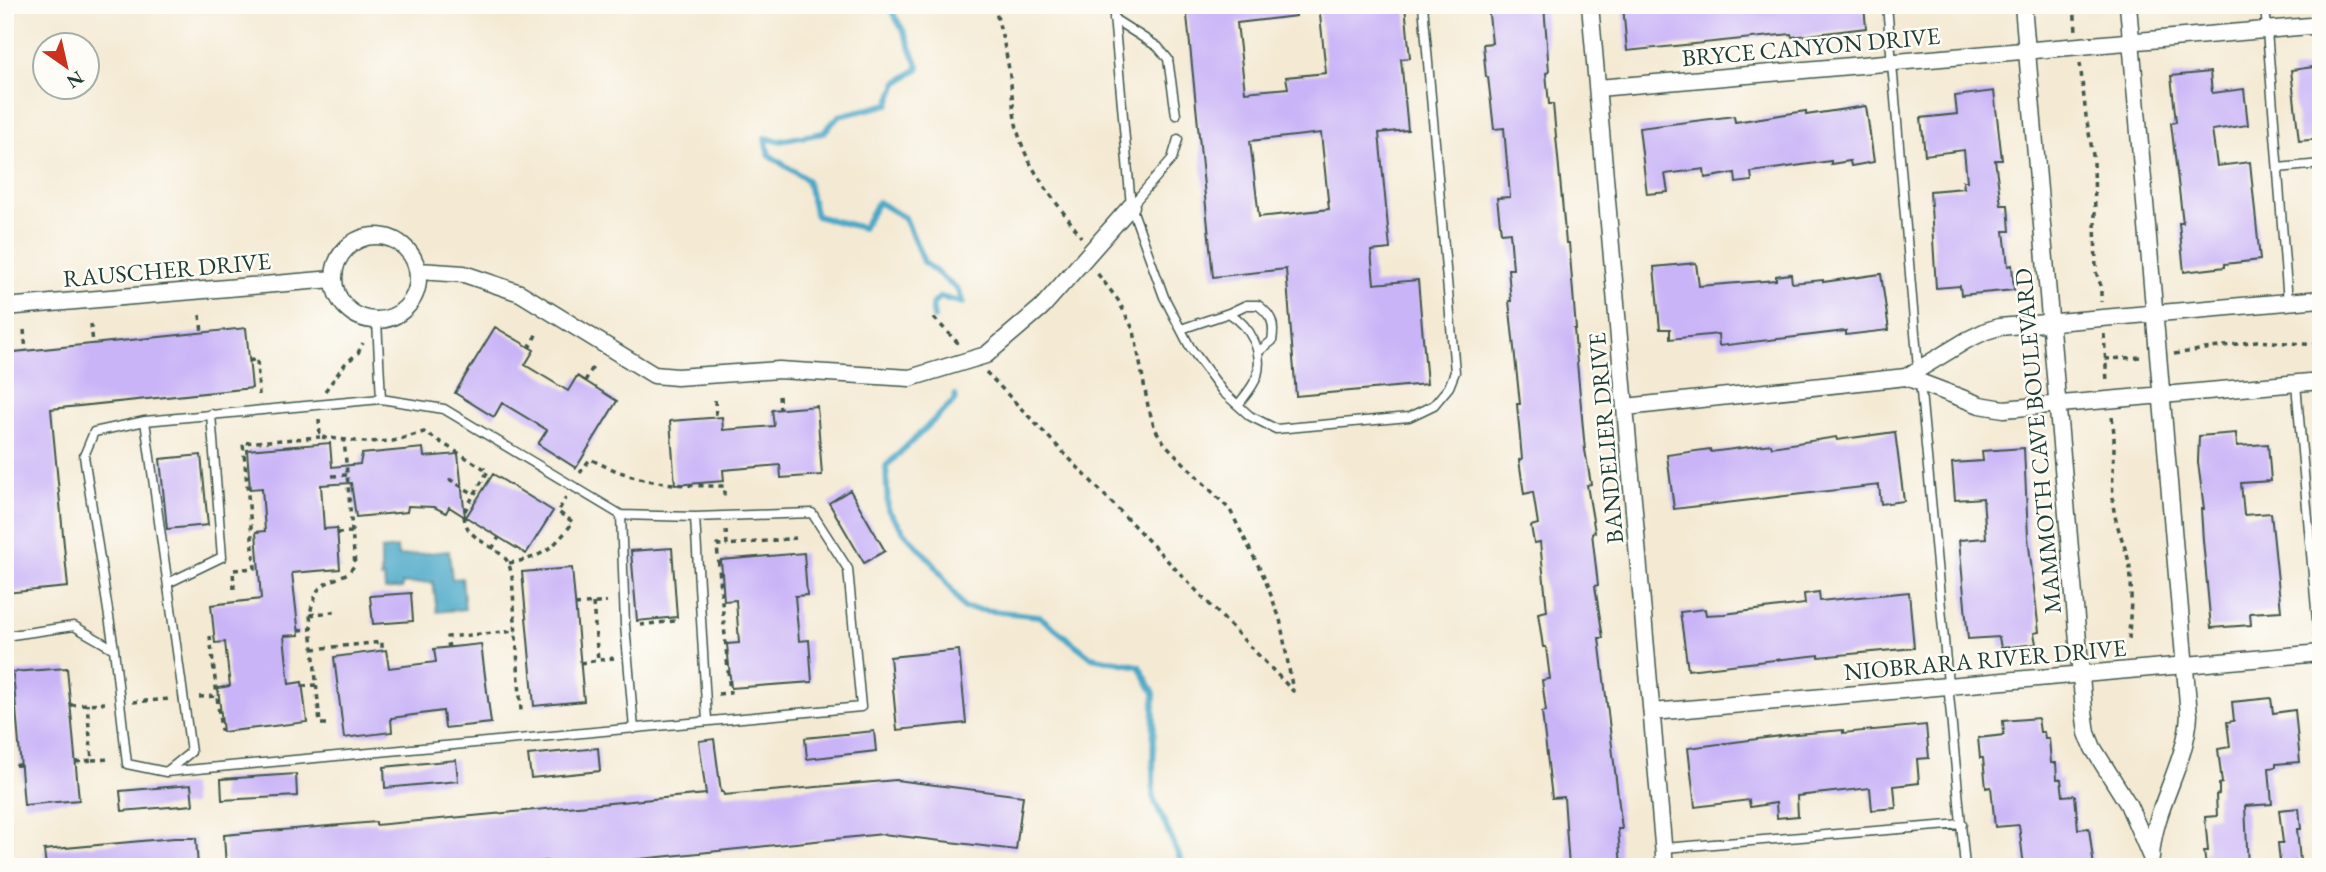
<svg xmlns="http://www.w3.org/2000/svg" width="2326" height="872" font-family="'EB Garamond',serif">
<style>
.water{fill:#49a7c7;stroke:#34727e;stroke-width:2}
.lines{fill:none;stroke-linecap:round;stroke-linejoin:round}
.stream{stroke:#49a7c7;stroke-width:6}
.building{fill:#c9b4f7;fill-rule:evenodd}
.service-casing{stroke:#3f574c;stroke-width:11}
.minor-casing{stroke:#3f574c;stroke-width:19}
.path{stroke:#3f574c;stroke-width:3.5;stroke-dasharray:5 5;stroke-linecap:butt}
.service{stroke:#fff;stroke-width:8}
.minor{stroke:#fff;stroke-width:16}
.labels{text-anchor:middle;stroke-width:5;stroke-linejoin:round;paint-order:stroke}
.street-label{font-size:24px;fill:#1f3d34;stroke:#fdfcf7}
</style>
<rect width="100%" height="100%" fill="#fdfcf7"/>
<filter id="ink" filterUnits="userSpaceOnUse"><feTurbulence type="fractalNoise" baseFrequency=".0143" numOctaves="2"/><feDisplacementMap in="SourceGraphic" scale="14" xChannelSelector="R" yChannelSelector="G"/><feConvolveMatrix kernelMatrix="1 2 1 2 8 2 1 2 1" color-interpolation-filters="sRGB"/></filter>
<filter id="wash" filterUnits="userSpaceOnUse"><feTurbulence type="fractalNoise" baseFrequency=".00686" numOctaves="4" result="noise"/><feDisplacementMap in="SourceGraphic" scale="28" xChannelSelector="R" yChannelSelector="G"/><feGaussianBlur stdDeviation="1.57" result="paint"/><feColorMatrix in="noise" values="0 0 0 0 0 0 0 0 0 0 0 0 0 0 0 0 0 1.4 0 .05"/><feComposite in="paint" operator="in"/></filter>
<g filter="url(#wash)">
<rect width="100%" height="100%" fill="#f4ead4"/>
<path class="water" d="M397 548 398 556 449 551 452 579 462 578 465 609 437 612 433 582 402 584V588L385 590 384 578H381V550Z"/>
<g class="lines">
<path class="stream" d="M888 5 904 32 919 68 897 83 889 104 839 116 823 133 779 141 765 138 769 155 807 180 816 216 863 228 878 202 905 218 924 262 958 290 963 303 940 297 932 305 934 318
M955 395 956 399 886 466 888 510 905 533 934 564 964 608 1039 616 1091 657 1139 666 1154 693 1153 797 1184 867"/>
</g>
<g id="blocks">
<path class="building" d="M1186 5H1295L1296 16 1237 23 1245 92 1288 88 1286 77 1326 73 1319 5H1373V9L1405 5 1410 58 1401 59 1408 130 1379 133 1390 249 1371 251 1374 284 1418 280 1427 384 1296 396 1286 269 1213 277ZM1321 133 1329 209 1259 217 1250 141Z
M1488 5H1544L1549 72 1546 73 1549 104H1553L1566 243H1569L1576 329H1574L1585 450 1591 484 1587 485 1595 532 1592 533 1598 585 1595 586 1603 638H1599L1622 829H1618L1621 867H1569L1564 797 1552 798 1542 712 1546 711 1542 680 1550 679 1546 647H1543L1538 613 1547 611 1540 542 1534 543 1531 526 1538 524 1533 492 1524 494 1519 460 1522 459 1517 404H1520L1509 301H1511L1508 269H1513L1510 232 1501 233 1497 198 1510 197 1504 128 1494 129 1488 77H1486L1483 44 1492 43Z
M1623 5H1864L1866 28 1792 37 1791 34 1627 51Z
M2321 66V139L2299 141 2291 70Z
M2210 72 2212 93 2244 89 2248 125 2212 130 2217 166 2250 162 2260 260 2225 264V267L2184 272 2179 223H2183L2171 123 2176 122 2171 76Z
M1994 91 2002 160H1995L2001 205H2008L2010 231H2004L2008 266 2012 265 2014 290 1961 295 1960 286 1936 288 1930 191 1964 188 1963 181H1967L1964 150 1925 155 1921 118 1957 114 1955 96Z
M1866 106 1874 162 1851 166 1850 161 1831 164V161L1751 172 1752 181 1736 183 1735 173 1705 178 1704 169 1665 174 1668 192 1647 194 1639 128 1734 116 1735 122 1806 111V115Z
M1696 263 1699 286 1776 280V276L1791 274 1792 283 1823 280V282L1881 274 1889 330 1846 335V331L1719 346 1718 334 1670 339V329H1660L1654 267Z
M495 327 534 350 525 365 568 391 577 376 617 401 576 468 538 444 547 430 502 403 494 417 455 393Z
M246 328 252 388 51 409 68 587 5 593V353Z
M817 406 822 475 781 478 780 465 723 470 724 481 675 485 670 421 722 417 723 430 774 426 772 410Z
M1895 432 1904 501 1881 504 1879 485 1674 509 1667 455 1710 449 1711 452 1771 444 1772 447 1836 437 1837 440Z
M2236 433 2237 446 2268 444 2271 481 2241 483 2244 515 2271 513 2281 611 2250 613 2251 625 2211 628 2203 540 2201 509H2204L2198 462 2199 436Z
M330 443 332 467 360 464 362 454 423 448 424 457 458 454 465 517 449 507 446 513 434 507 408 506 407 512 356 517 351 483 321 485 324 529 337 528 340 569 292 573 299 635 284 636 289 684 302 682 307 722 223 732 218 688 230 686 225 642 215 643 211 605 261 599 256 532 265 531 262 488 250 489 247 450Z
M2024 448 2028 537 2039 632 2034 633 2036 644 2001 648 1999 637 1968 639 1959 540 1986 538 1983 498 1955 500 1952 463 1983 461 1982 451Z
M201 455 208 525 167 529 160 459Z
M493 474 553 511 526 554 466 517Z
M850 490 885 551 864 563 829 503Z
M672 548 677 617 637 621 631 551Z
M804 553 807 595 795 596 799 641 809 640 812 682 731 688 727 644 739 643 736 600 724 601 721 560Z
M572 568 584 701 534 706 522 572Z
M1819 592 1820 601 1909 592 1914 648 1819 657V655L1688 670 1680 612 1705 609 1706 615 1724 614 1805 604 1804 594Z
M411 593 413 621 373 624 370 596Z
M481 644 491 723 445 728 443 711 391 718 392 732 344 738 334 657 386 650 389 668 436 662 434 649Z
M959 650 966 723 897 730 890 657Z
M67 668 79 800 24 805 13 672Z
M2271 698 2273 713 2295 710 2300 762 2276 764V767L2269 768 2272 804 2245 806 2248 867H2206L2204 851H2208L2205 817 2217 816 2216 795 2219 794V784L2222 783 2218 749 2230 747 2227 722 2234 721 2232 702Z
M2038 718 2040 732H2044L2045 738H2049L2051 763H2056L2057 779H2061L2063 796 2075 795 2078 829 2089 828 2094 867H2024L2019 825 1995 827 1991 787 1986 788 1983 758H1980L1978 738 2004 735 2003 721Z
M1926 725 1929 758 1917 759 1919 783 1894 786 1896 808 1872 810 1870 788 1797 796 1798 816 1777 818 1776 803 1750 807 1749 800 1695 807 1688 748 1796 734 1843 730V733Z
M874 731 876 751 807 759 805 738Z
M714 739 721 792H723L724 795 896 780 1023 796 1016 850 883 834 562 867H546V861L493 867H226L224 835 376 822V825L706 794 699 741Z
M598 748 600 771 531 778 528 755Z
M456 760 458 781 385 788 384 767Z
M296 774 297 796 222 800 221 779Z
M191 785 193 805 122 811 120 791Z
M2299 808 2301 829H2297L2300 861 2280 863 2278 843H2283L2279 810Z
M174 838H196L198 867H46L44 850Z"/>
</g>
</g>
<g filter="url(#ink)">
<use href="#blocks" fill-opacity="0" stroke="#3f574c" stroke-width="2"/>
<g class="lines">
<g class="service-casing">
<path id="service" d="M1113 5 1131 206 1164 297 1190 347 1223 392 1250 416 1276 429 1409 417 1434 405 1449 387 1455 372 1423 5
M1887 5 1918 368
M2265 5 2288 302
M1114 19 1158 47 1168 59 1176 115
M2278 168 2321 164
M1131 206 1172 159 1178 139
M1229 313 1246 305H1258C1272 316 1275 323 1272 341L1258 352
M377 321 381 399
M1181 329 1229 313C1250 326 1264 351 1257 376 1254 386 1244 397 1238 405
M1920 381 1965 867
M2296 384 2321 665
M621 515 625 625 634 729
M695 517 707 721
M168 583 222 557 211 414
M5 636 74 626 114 649 127 764 166 772 191 752 145 421
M114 649 84 456 94 432 145 421 381 399 444 409 621 515 695 517 812 513 848 569 861 707 166 772
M1664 848 1962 824"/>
</g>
<g class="minor-casing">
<path id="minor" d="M1590 5 1665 867
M2023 5 2084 711 2087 733 2093 748 2128 804 2151 857
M2128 5 2189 715C2186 766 2153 808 2151 858
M1598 88 2321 25
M334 278a42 42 0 1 1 84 0a42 42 0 1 1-84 0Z
M419 271 464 274 520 293 654 375 677 377 779 370 910 378 986 355 1042 307 1131 206
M5 307 333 279
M1906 377 1980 405 2004 409 2321 381
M1626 407 1906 377 1967 340 1986 331 1999 327 2321 299
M1653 712 2321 653"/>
</g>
<path class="path" d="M994 5C1001 31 1008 57 1011 84 1013 104 1014 122 1021 142 1033 177 1061 207 1081 237
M2074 5 2076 31
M2080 63 2086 116 2094 161 2096 272 2101 286V302
M200 315 202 333
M934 318 959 344
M91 324 93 344
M24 330 26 351
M2104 334 2107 382
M529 348 537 333
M2174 354 2256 341 2321 345
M2105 359 2142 357
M249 361 257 359 259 395
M986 372 1293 691 1280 619 1264 577 1230 510 1165 444 1155 429 1148 406 1134 331 1118 300 1097 273
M585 381 593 367
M325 391 345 364 358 353 363 343
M779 396 780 409
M715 400 716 417
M2112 417C2117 445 2111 471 2113 499 2113 521 2124 541 2129 562 2134 590 2129 615 2129 643
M319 419 320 437 364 442 393 441 424 432 488 471 464 512C463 537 487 542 503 556 509 561 510 568 512 576L521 711
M580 473 590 459C638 483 672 486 724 486V498
M332 476 347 475
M449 479 474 494
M726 530 727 545 796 538
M337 533 352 532
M492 549 499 537
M509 563C542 558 554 548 573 522L558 512 566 497
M234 589 233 570 255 568 243 443 320 437
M593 603 598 660
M575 605 607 602
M310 615 338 611
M640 625 675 621
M299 630 311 629
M210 636 217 696
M449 648 447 637 516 631
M313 649 382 642V651
M580 663 614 658
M302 686 316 685
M718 694 730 693 717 545H727
M199 697 217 696 221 731
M133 702 170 699
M71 705 105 703
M5 710 16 709
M326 724H320L310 615 312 605 318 590 325 584 348 573 355 565 344 439
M92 760 110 759
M76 762 92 760 87 704
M5 766 21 765"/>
<use href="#service" class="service"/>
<use href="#minor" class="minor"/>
</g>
</g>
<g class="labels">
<g class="street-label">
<text transform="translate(1811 47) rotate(-5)" y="8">BRYCE CANYON DRIVE</text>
<text transform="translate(167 270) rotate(-5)" y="8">RAUSCHER DRIVE</text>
<text transform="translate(1606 438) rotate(-95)" y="8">BANDELIER DRIVE</text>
<text transform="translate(2038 441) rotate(-95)" y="8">MAMMOTH CAVE BOULEVARD</text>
<text transform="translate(1985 660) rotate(-5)" y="8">NIOBRARA RIVER DRIVE</text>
</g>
</g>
<rect width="2326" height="872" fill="none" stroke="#fdfcf7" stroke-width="28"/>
<g transform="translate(66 66) rotate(146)"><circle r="33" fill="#fdfcf7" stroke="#a4b0a9" stroke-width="2"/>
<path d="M0-5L12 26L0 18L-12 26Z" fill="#c8321e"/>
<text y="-10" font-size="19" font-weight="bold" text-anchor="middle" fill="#1f3d34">N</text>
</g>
</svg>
